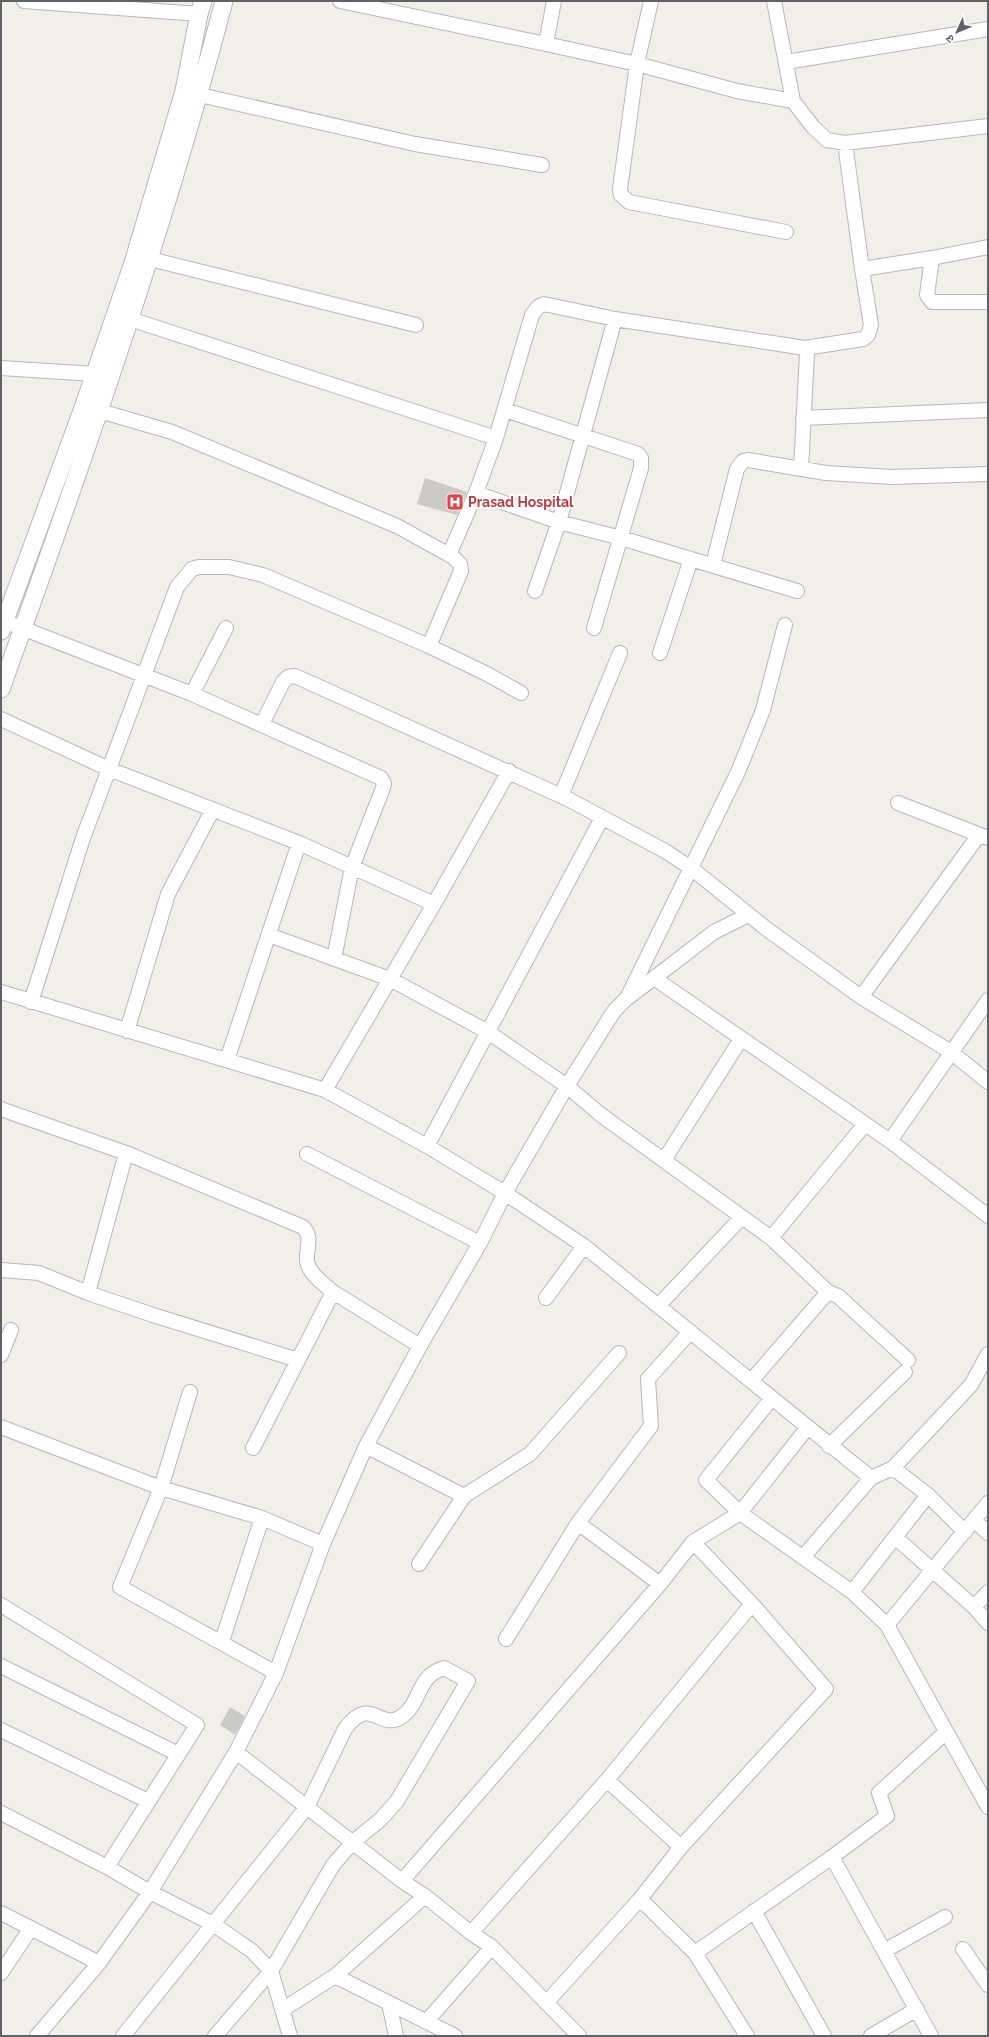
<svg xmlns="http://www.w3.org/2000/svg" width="989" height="2037" font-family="Raleway,'Noto Sans Devanagari',sans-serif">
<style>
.building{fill:#cccac5}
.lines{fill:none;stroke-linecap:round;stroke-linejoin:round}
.minor-casing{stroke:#b5b8bc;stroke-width:16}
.tertiary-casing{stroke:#b5b8bc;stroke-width:19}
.minor{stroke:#fff;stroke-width:14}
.tertiary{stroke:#fff;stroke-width:17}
.labels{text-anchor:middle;stroke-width:4;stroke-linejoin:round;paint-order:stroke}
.health-label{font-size:14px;font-weight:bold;fill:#be3a42;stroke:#fff;text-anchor:start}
</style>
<rect width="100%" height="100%" fill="#f1efe8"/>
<path class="building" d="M425 478 467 492 457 515 417 504Z
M230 1707 245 1716 235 1735 220 1725Z"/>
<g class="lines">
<g class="minor-casing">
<path id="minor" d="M24 1 199 14
M340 1 546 44 637 64 737 91 793 101
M651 1 637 64 620 189 621 195 629 202 786 232
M774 1 793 101 813 127 827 140 845 143 988 126
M546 44 554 1
M786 62 988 29
M200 95 415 144 542 165
M932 258 927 295 932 302H988
M150 259 416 325
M862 269 932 258 988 247
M130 319 496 438
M805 348 863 339 868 335 871 325 862 269 845 143
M1 368 95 374
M505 410 638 454 641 458V468L594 628
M100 411 172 432 397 526 453 557 460 564 461 571 429 646
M803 418 988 410
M476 493 559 522 621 538 797 591
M449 555 476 493 496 438 532 315 538 307 544 304 615 319 805 348 807 354 801 469
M713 565 737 469 743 461 748 460 826 473 892 477 988 474
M535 591 559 522 615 319
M1 620 192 694 381 778 384 783 383 788 352 867 334 959
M660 653 691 559
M192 694 226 628
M1 719 109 769 83 838 31 1002
M262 724 283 682 288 677 295 676 568 799 665 851 691 868 768 930 861 997 951 1052 988 1082
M561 796 620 653
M898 803 988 838
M299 843 434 904
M269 935 390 979 488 1032 567 1086 601 1115 771 1238 828 1292 838 1296 908 1360
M654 978 890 1141
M1 992 325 1090 427 1146 505 1193 584 1246 871 1478 893 1468 928 1495 965 1532
M628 996 738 772 763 710 785 625
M861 997 979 835
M988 1000 890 1141 988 1216
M127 1031 168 894 212 811
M227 1060 299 843 109 769 177 587 192 569 199 567H229L263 575 429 646 487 674 521 693
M325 1090 434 904 509 771
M1 1109 126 1153 303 1227C313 1238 306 1248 307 1261 309 1274 324 1284 333 1292
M427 1146 602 818
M307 1154 480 1243
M664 1160 741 1039
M771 1238 865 1124
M1 1270 39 1273 88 1293 153 1315 298 1360
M88 1293 126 1153
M546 1298 584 1246
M658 1306 742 1217
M1 1355 11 1330
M751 1381 828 1292
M190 1392 161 1488 262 1518 323 1544
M772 1398 706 1480 740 1513 852 1592 887 1625
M1 1427 161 1488 120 1587 276 1673
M366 1446 464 1496 419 1564
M829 1446 905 1372
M253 1448 333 1292 420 1346
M893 1468 971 1385 988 1354
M464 1496 530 1454 619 1353
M988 1503 887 1625 988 1807
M975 1521 988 1533
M578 1523 651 1426 648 1379 690 1332
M895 1537 974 1607
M693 1542 740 1513 808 1427
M803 1557 871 1478
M852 1592 928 1495
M988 1592 974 1607 988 1623
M1 1605 197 1725 107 1867 150 1892 213 1924 252 1951 271 1971 290 2036
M506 1639 578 1523 660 1584
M222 1641 262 1518
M1 1666 178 1754
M1 1730 148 1801
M236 1752 402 1881 425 1896 471 1933
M607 1780 681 1847
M1 1813 107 1867
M402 1881 660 1584 693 1542 752 1604 826 1689 681 1847 640 1899 546 2003
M640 1899 695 1953 747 2036
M754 1911 824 2036
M1 1913 99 1963
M963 1949 988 1985
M884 1951 945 1917
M695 1953 832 1857
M1 1973 31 1928
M335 1976 455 2036
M389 2003 396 2036
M282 2010 335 1976 425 1896
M426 2022 492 1947
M37 2036 99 1963 150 1892 236 1752 276 1673 323 1544 366 1446 420 1346 480 1243 505 1193 567 1086 607 1022 615 1010 626 999 654 978 714 932 748 915
M123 2036 307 1807 345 1729C371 1694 379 1731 401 1717 422 1703 416 1676 444 1668L468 1681 397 1801 380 1820 353 1842 333 1865 271 1971 215 2036
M579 2036 492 1947 471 1933 607 1780 752 1604
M871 2036 917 2009
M931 2036 832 1857 887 1816 879 1793 946 1732"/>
</g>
<g class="tertiary-casing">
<path id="tertiary" d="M1 631 83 408 133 263 184 91 199 14 203 1
M1 689C83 462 163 234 224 1"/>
</g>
<use href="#minor" class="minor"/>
<use href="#tertiary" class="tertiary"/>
</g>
<defs>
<g id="hospital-square" transform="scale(0.9)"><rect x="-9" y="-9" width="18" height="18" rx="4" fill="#e0444e" stroke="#fff"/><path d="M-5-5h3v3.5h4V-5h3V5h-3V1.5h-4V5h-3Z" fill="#fff"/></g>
</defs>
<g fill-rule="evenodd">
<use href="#hospital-square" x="455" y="502"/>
</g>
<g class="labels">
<g class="health-label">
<text x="468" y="507">Prasad Hospital</text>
</g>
</g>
<rect width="989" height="2037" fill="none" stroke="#5f6368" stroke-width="4"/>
<g transform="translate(957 32) rotate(226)" stroke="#ffffff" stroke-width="3" paint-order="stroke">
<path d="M0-3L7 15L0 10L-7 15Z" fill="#5f6368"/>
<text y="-6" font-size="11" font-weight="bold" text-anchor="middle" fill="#5f6368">उ</text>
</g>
</svg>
